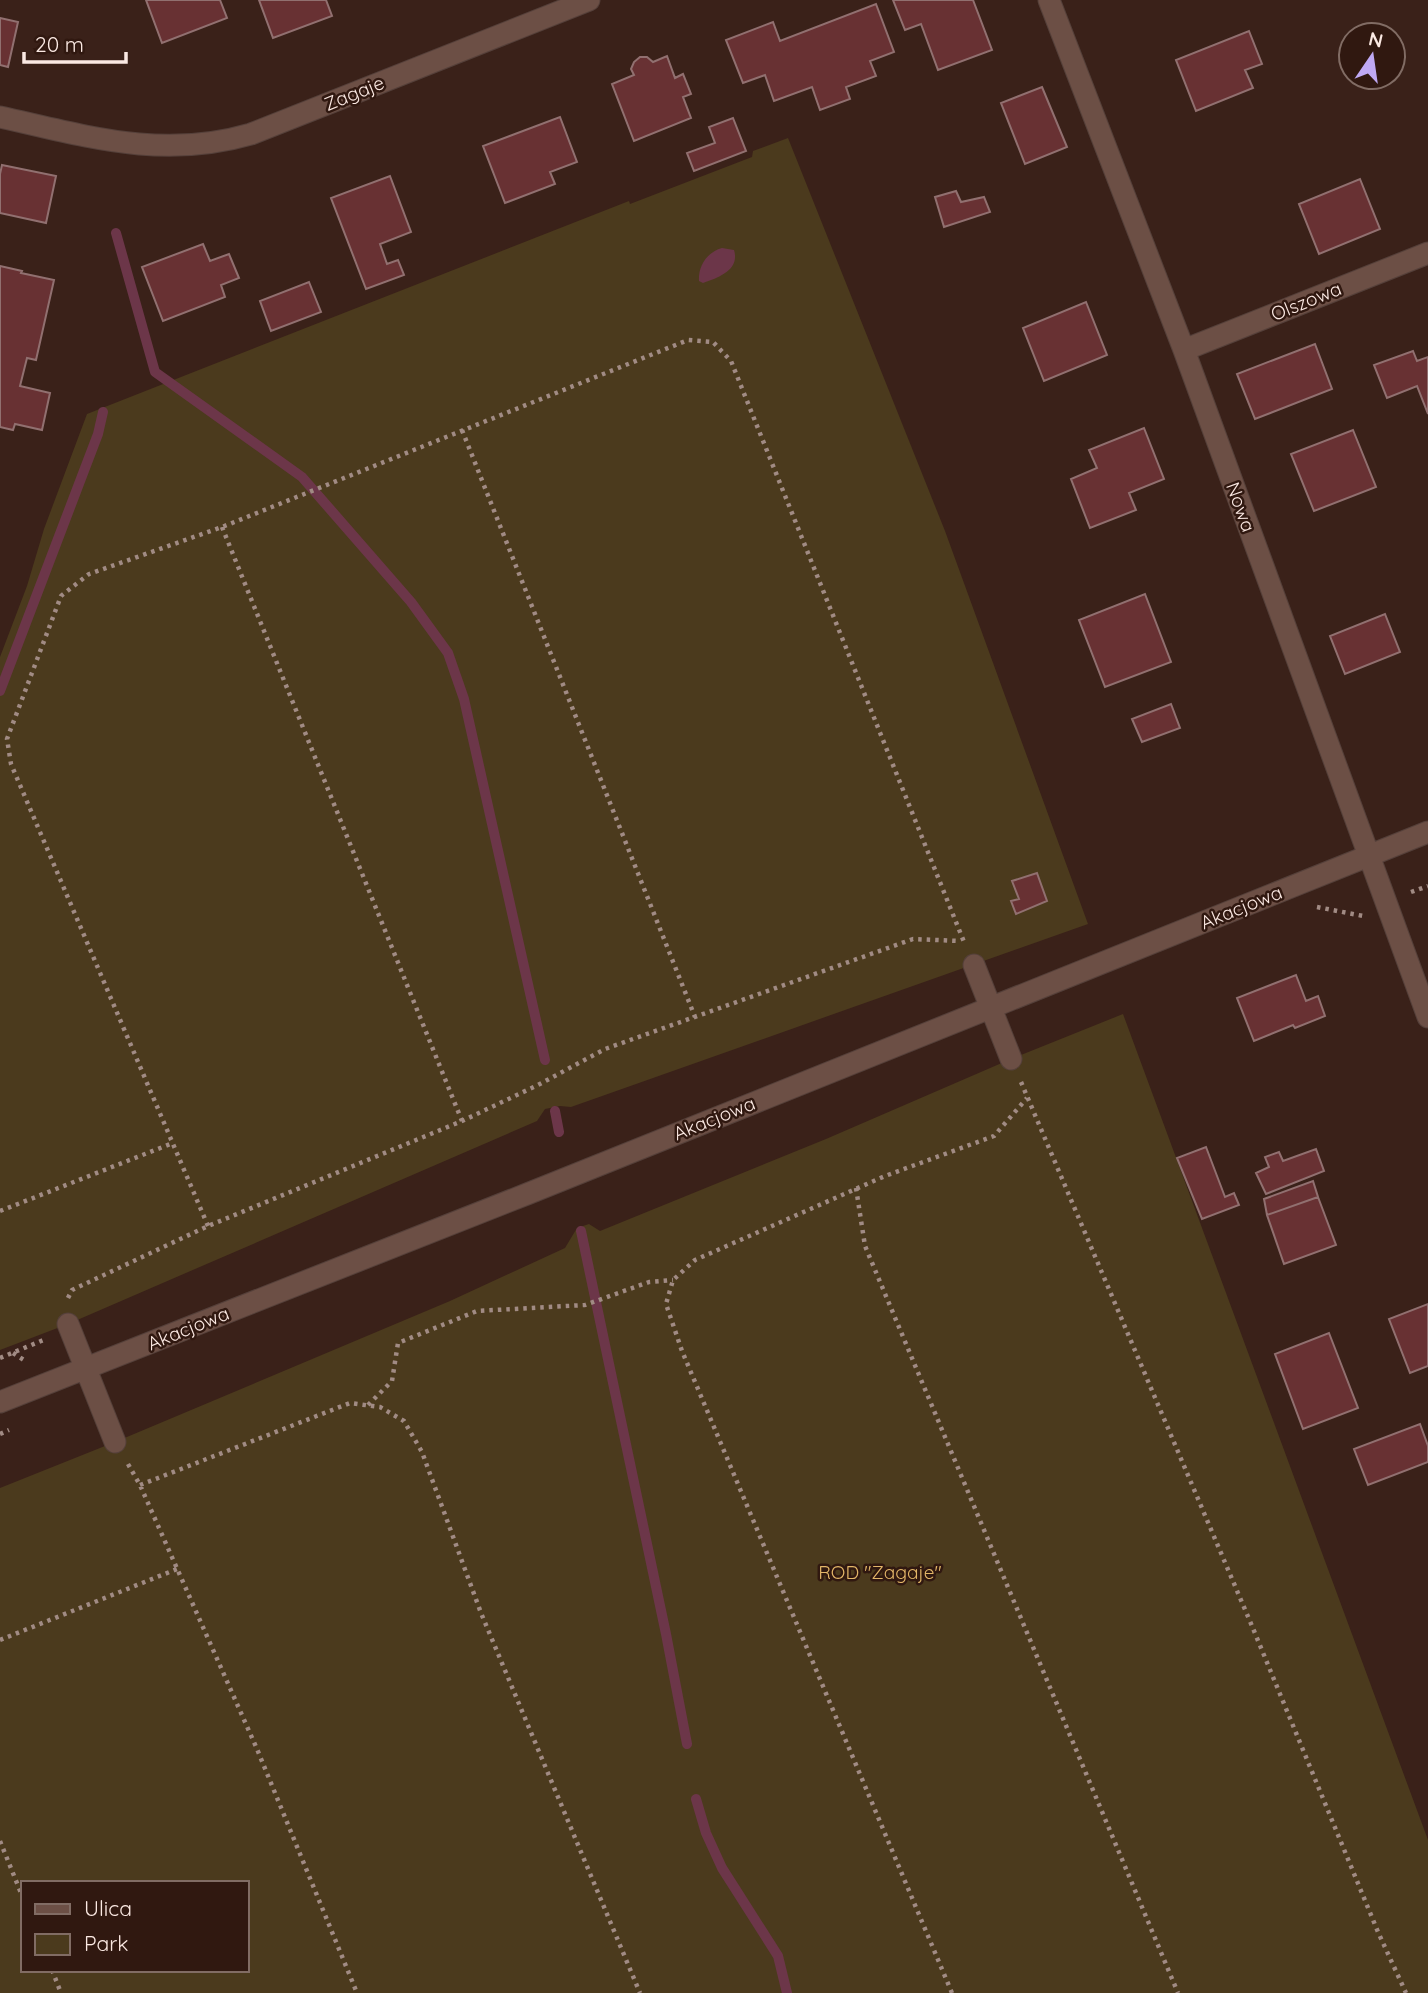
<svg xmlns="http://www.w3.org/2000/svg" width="1428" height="1993" font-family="Quicksand,sans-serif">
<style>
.green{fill:#4b3a1d;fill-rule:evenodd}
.water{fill:#6c3649}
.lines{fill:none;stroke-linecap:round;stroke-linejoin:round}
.stream{stroke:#6c3649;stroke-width:10}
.building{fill:#683133;stroke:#917070;stroke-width:2}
.minor-casing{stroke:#55403a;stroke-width:23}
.path{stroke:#a18b84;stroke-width:4.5;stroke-dasharray:3.5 5;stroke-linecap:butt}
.minor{stroke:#6c4f45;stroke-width:21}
.labels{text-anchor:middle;stroke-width:5;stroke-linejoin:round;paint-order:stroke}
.street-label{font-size:19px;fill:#fbe9e3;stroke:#301810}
.park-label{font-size:19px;fill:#e3b668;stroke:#301810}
</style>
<rect width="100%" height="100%" fill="#3a2119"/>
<path class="green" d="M788 138 945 531 1088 924 571 1107 560 1106 545 1109 537 1121 68 1324 0 1350V657L27 586 44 529 87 414 629 201 630 204 752 157 753 151Z
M1123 1014 1428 1840V1993H0V1488L115 1442 450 1301 565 1248 577 1228 589 1224 600 1231 826 1139 1011 1059ZM23 1883H247V1970H23Z"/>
<path class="water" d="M722 248 734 250C740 270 719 277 703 283L699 281C698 266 707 252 722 248Z"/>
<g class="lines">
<path class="stream" d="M116 233 155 372 302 477 411 602 448 653 464 699 545 1060
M0 691 98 434 103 412
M555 1111 559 1132
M581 1231 666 1634 687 1744
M696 1799 706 1833 722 1868 778 1956 787 1993"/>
</g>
<path class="building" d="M146 0H220L227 18 162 43Z
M259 0H326L332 16 273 38Z
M893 0H973L992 50 938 70 921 24 905 30Z
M876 4 894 52 870 61 876 76 846 87 850 99 820 110 812 87 774 101 765 75 743 83 726 40 773 22 780 41Z
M0 18 18 22 8 67 0 65Z
M1249 31 1262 64 1245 70 1253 88 1196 111 1176 60Z
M667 56 675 78 683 74 691 94 683 97 691 118 634 141 612 84 634 75 631 69 634 62 640 57H647L653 62Z
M1042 87 1067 147 1025 164 1001 103Z
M560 117 577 162 550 172 555 184 505 203 483 146Z
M733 118 746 151 694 171 687 153 715 143 709 127Z
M2 165 56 176 46 223 0 213V174Z
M390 176 411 232 380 244 387 264 398 260 404 275 366 289 331 198Z
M1360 179 1380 229 1319 254 1299 204Z
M956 191 961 202 984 197 990 212 944 227 935 197Z
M203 244 210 261 229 254 239 278 221 285 225 297 163 321 142 267Z
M0 266 22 271 21 273 54 280 36 360 27 358 20 386 50 393 42 430 15 424 13 430 0 427Z
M309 282 321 312 271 331 260 301Z
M1086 302 1107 355 1044 381 1023 328Z
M1315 344 1332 389 1255 419 1237 374Z
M1413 351 1417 361 1428 357V414L1417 386 1387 398 1374 365Z
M1144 428 1164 479 1129 493 1136 510 1090 528 1071 479 1097 468 1089 450Z
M1353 430 1376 487 1314 511 1291 454Z
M1145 594 1171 662 1105 687 1079 620Z
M1385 614 1400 652 1345 674 1330 636Z
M1171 704 1180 728 1142 742 1132 719Z
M1037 873 1047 901 1016 914 1011 901 1019 899 1012 881Z
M1296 975 1306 1001 1318 996 1325 1016 1295 1028 1293 1025 1254 1041 1237 998Z
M1206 1147 1225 1197 1234 1193 1239 1205 1202 1219 1177 1158Z
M1316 1149 1324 1171 1266 1194 1256 1173 1269 1167 1265 1157 1279 1152 1283 1161Z
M1313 1181 1318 1197 1267 1215 1264 1199Z
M1318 1197 1336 1245 1284 1264 1267 1215Z
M1428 1304V1366L1410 1373 1389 1319Z
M1329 1333 1358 1408 1303 1429 1275 1354Z
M1420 1424 1428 1446V1462L1368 1485 1354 1449Z"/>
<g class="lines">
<g class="minor-casing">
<path id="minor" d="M1049 0 1184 350 1428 1017
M0 117C86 136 162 160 251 134L589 0
M1184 350 1428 253
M974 965 1011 1059
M68 1324 115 1442
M0 1402 527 1194 1428 832"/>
</g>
<path class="path" d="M462 430 695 1017
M222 527 462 1121
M1411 892 1428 886
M1317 907 1363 916
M1021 1082 1252 1626 1378 1932 1406 1993
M856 1188 865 1246 1178 1993
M0 1211 173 1143
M208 1226 11 764 7 739 61 596 89 574 222 527 688 340 713 342 731 361 964 942
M68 1298 72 1290 208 1226 462 1121 538 1085 605 1049 913 939 959 941
M13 1353 27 1362
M0 1358 46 1339
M368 1405 392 1381 398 1343 477 1311 585 1305 649 1282 673 1280
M0 1434 9 1430
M128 1464 140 1485 257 1749 357 1993
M140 1485 350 1403 380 1407 404 1421 422 1452 481 1613 640 1993
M0 1640 177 1569
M0 1841 23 1898
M52 1970 61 1993
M952 1993 682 1351 666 1304 673 1280 695 1260 885 1176 994 1136 1027 1098"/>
<use href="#minor" class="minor"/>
</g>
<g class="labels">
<g class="street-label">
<text transform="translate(354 93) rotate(-22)" y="7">Zagaje</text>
<text transform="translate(1306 301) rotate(-22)" y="7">Olszowa</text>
<text transform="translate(1241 507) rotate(70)" y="7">Nowa</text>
<text transform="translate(1241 907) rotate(-22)" y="7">Akacjowa</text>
<text transform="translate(714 1118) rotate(-22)" y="7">Akacjowa</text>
<text transform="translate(188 1328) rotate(-22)" y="7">Akacjowa</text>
</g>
<g class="park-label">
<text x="880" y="1579">ROD "Zagaje"</text>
</g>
</g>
<rect x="21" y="1881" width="228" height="91" fill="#301810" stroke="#816c64" stroke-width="2"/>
<rect x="35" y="1904" width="35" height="10" fill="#6c4f45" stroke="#816c64" stroke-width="2"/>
<text x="84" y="1916" font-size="21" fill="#fbe9e3">Ulica</text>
<rect x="35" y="1934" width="35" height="21" fill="#4b3a1d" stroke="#816c64" stroke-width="2"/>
<text x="84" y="1951" font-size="21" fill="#fbe9e3">Park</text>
<g transform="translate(1372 56) rotate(13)"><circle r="33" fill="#301810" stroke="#816c64" stroke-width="2"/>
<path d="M0-5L12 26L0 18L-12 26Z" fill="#bfa9f4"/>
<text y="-10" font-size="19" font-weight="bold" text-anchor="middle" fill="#fbe9e3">N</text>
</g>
<path d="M24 52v10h102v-10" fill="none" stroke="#fbe9e3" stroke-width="3.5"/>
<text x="35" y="52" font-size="21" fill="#fbe9e3" stroke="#301810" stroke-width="5" paint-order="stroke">20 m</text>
</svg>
